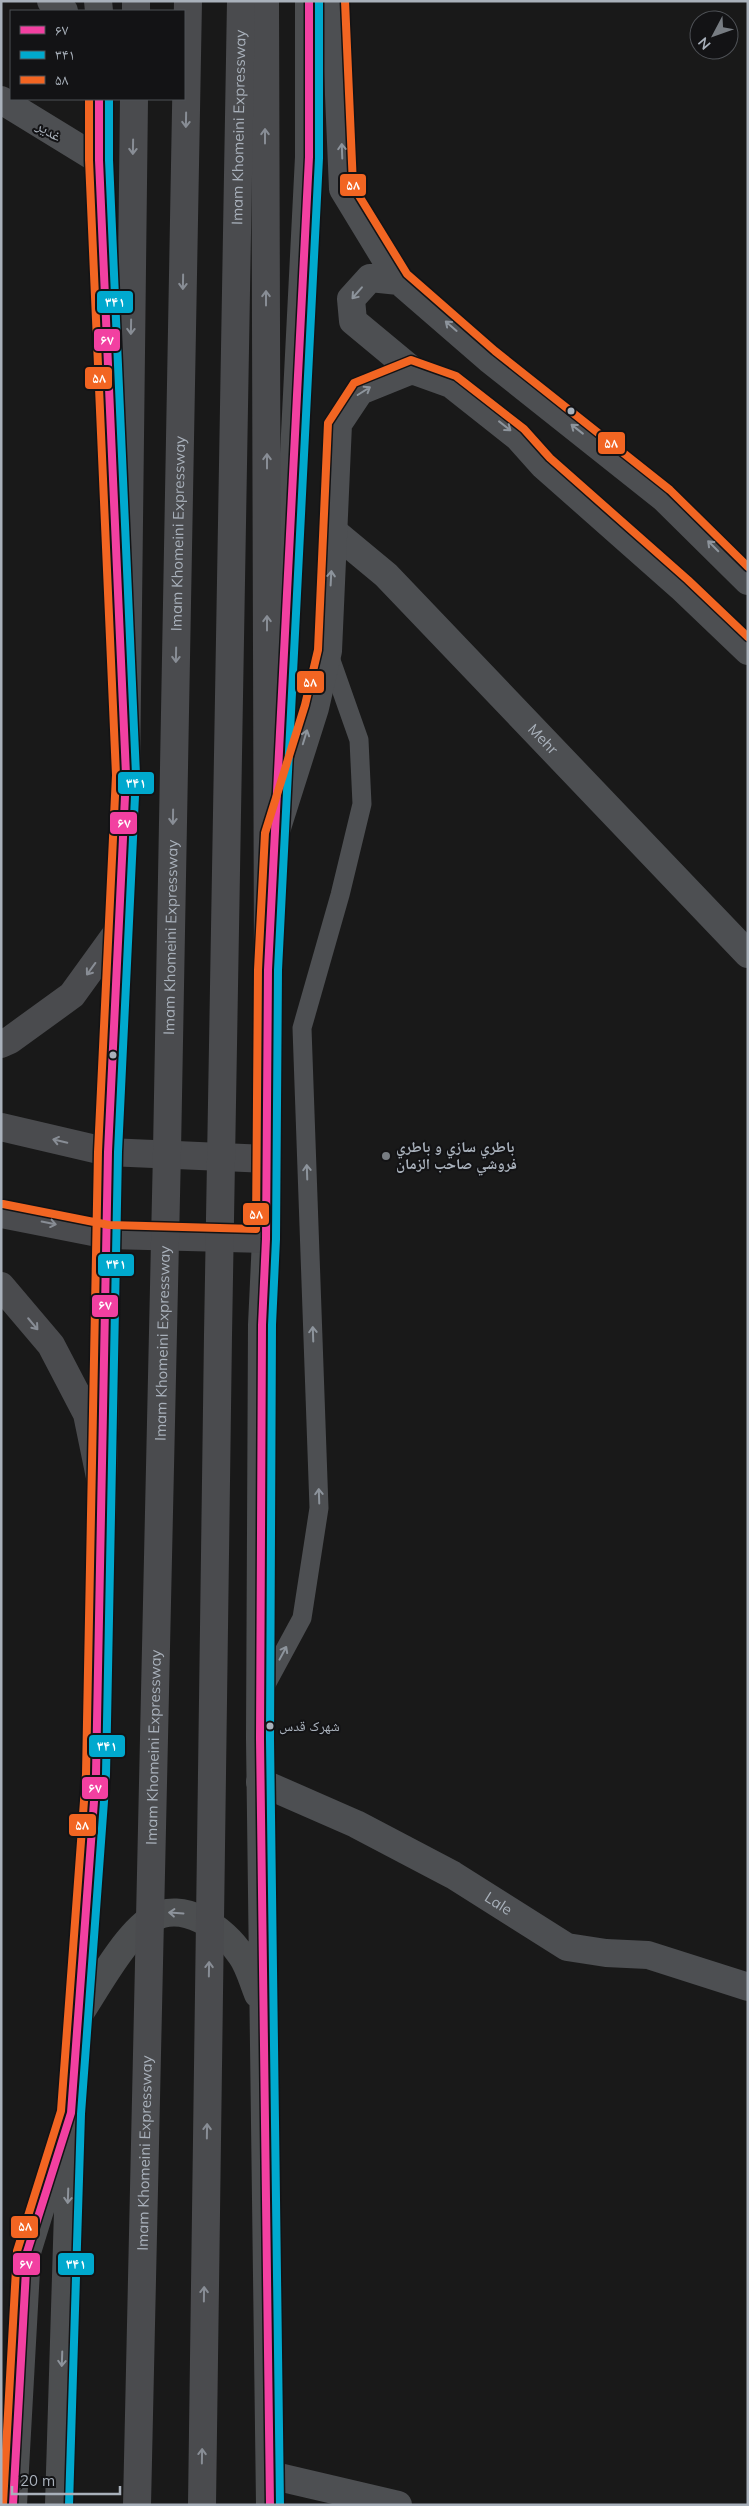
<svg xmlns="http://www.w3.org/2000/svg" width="749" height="2506" font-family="Mulish,'Noto Naskh Arabic',sans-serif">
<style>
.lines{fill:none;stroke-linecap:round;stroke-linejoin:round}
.service{stroke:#4d4f52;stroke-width:19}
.minor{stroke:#4d4f52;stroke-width:28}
.tertiary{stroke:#4d4f52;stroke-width:28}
.secondary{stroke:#4c4e50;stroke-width:28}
.primary{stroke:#4a4b4e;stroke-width:28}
.trunk{stroke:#4a4b4e;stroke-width:28}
.trunk-bridge{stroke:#4a4b4e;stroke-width:28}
.bus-1-casing{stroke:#131315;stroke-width:11}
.bus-2-casing{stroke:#131315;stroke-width:11}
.bus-3-casing{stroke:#131315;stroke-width:11}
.bus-1{stroke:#f240a1;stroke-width:8}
.bus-2{stroke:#00a9ce;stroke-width:8}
.bus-3{stroke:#f26522;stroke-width:8}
.oneway{stroke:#888d95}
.oneway2{stroke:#8d949c}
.oneway3{stroke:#8d939b}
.bus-dot{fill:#a9b1bb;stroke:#131315;stroke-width:2}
.poi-dot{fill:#777c82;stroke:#131315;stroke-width:2}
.labels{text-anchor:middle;stroke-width:4;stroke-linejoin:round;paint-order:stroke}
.bus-label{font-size:14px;fill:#a9b1bb;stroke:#131315;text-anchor:start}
.street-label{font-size:15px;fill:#a9b1bb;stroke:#131315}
.poi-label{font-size:15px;font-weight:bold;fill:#a9b1bb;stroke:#131315;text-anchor:start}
.line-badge{stroke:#131315;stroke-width:2}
.badge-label{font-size:14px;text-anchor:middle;font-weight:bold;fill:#fff}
</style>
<rect width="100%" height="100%" fill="#191919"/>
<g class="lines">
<path class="service" d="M262 1692 302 1618 319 1508 302 1028 340 895 362 804 359 740 328 652"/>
<g class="minor">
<path d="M51 1 64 11"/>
<path id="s1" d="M333 531 386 575 748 954"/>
<path id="s2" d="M260 1782 356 1824 453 1875 567 1947 606 1953 648 1955 748 1987"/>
<path d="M270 2475 398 2505"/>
</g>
<path class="tertiary" d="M335 1 343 189 399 281 489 359 664 498 748 581
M1 100 99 160
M399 281 370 278 351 299 353 321 412 370
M275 834 315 708 328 651 338 424 360 391 412 370 451 384 518 437 543 465 681 587 748 651"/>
<path class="secondary" d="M98 1 99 11
M99 99V160L117 562
M279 751 309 157V1
M269 947 266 1239 262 1325 260 1739 270 2505
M80 2013C97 1987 125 1936 151 1919 183 1899 224 1929 241 1955 249 1966 253 1982 258 1994
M13 2505 27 2252 60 2145
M59 2505 71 2113 96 1774 104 1436 108 1152 126 775 125 752"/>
<path class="primary" d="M1 1044 10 1040 72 995 119 930
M1 1127 108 1152 266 1159
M1 1214 108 1235 266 1239
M1 1286 51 1345 87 1414 103 1492"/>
<path class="trunk" d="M265 1 268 970
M136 11V1
M126 775 134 99"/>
<g class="trunk-bridge">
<path id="s3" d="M137 2505 167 1151 188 1"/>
<path id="s4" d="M202 2505 218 1335 241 1"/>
</g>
<g class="bus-1-casing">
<path id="bus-1" d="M13 2505 27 2252 71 2113 96 1774 108 1152 126 775 99 160V99
M270 2505 260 1739 262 1325 266 1239 268 970 309 157V1"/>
</g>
<g class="bus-2-casing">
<path id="bus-2" d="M69 2505 81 2114 106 1774 118 1152 136 775 109 160V99
M280 2505 270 1739 272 1325 276 1239 278 970 319 158V1"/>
</g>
<g class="bus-3-casing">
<path id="bus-3" d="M345 1 353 186 407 274 495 351 670 490 748 567
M3 1204 109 1225 256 1229 258 970 265 833 305 705 318 650 328 423 354 383 411 360 456 376 524 429 550 458 688 580 748 637
M3 2504 17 2251 61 2111 86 1774 98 1152 116 775 89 160V99"/>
</g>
<use href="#bus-1" class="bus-1"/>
<use href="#bus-2" class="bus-2"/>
<use href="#bus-3" class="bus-3"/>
</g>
<defs><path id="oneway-shaft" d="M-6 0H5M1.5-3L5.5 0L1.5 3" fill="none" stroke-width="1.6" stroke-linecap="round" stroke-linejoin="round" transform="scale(1.25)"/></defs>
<g class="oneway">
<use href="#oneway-shaft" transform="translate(186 120) rotate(91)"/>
<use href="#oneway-shaft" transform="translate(265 136) rotate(-90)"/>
<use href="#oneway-shaft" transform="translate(133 147) rotate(91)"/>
<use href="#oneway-shaft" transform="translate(183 282) rotate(91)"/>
<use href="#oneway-shaft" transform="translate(266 298) rotate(-90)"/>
<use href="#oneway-shaft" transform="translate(131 327) rotate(91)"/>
<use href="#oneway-shaft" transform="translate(267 461) rotate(-90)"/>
<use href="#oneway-shaft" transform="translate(267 623) rotate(-90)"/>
<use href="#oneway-shaft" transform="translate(176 655) rotate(91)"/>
<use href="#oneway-shaft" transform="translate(173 817) rotate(91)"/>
<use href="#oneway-shaft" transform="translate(91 969) rotate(126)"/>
<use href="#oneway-shaft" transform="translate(60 1141) rotate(-167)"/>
<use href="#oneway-shaft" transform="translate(49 1223) rotate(11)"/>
<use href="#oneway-shaft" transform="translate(33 1324) rotate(50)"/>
<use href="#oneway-shaft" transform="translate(209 1969) rotate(-89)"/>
<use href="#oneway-shaft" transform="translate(207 2131) rotate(-89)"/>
<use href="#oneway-shaft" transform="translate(204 2294) rotate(-89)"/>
<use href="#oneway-shaft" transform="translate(202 2456) rotate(-89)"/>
</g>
<g class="oneway2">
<use href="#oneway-shaft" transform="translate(342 151) rotate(-92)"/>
<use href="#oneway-shaft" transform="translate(357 293) rotate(131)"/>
<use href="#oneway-shaft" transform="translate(451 326) rotate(-139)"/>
<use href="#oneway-shaft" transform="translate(364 391) rotate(-32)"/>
<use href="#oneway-shaft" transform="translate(505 426) rotate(38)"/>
<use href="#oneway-shaft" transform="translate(577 429) rotate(-142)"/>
<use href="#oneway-shaft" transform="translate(713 546) rotate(-135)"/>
<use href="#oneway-shaft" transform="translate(331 578) rotate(-87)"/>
<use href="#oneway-shaft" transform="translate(305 737) rotate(-73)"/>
<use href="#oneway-shaft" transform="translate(307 1172) rotate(-92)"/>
<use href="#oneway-shaft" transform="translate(313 1334) rotate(-92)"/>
<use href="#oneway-shaft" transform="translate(319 1496) rotate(-92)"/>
<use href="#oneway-shaft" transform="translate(283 1653) rotate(-62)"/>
</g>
<g class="oneway3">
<use href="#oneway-shaft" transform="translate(176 1913) rotate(-176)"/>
<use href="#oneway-shaft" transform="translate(68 2196) rotate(92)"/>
<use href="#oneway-shaft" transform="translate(62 2359) rotate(92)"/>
</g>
<g class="bus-dot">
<circle cx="571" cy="411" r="4.5"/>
<circle cx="113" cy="1055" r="4.5"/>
<circle cx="270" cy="1726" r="4.5"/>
</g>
<circle class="poi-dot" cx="386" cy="1156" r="5"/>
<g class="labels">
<g class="bus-label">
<text x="279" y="1731">شهرک قدس</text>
</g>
<g class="street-label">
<text dy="5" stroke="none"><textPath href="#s4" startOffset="2378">Imam Khomeini Expressway</textPath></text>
<text transform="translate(49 131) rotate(31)" y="5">غدیر</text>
<text dy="5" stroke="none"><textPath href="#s3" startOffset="1972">Imam Khomeini Expressway</textPath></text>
<text dy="5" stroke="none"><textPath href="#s1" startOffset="296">Mehr</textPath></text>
<text dy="5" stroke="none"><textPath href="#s3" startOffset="1568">Imam Khomeini Expressway</textPath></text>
<text dy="5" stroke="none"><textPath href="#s3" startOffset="1162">Imam Khomeini Expressway</textPath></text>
<text dy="5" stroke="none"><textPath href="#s3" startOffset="758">Imam Khomeini Expressway</textPath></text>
<text dy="5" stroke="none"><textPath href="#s2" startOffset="268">Lale</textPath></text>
<text dy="5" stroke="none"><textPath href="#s3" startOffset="352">Imam Khomeini Expressway</textPath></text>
</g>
<g class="poi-label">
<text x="396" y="1152">باطري سازي و باطري<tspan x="396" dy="17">فروشي صاحب الزمان</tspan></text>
</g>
</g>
<g class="line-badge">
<rect x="339" y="173" width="28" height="24" rx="5" fill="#f26522"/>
<rect x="96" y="290" width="38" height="24" rx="5" fill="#00a9ce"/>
<rect x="93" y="328" width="28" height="24" rx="5" fill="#f240a1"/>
<rect x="84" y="366" width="29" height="24" rx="5" fill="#f26522"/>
<rect x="597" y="431" width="29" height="24" rx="5" fill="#f26522"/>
<rect x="296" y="670" width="29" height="24" rx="5" fill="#f26522"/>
<rect x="117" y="771" width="38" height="24" rx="5" fill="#00a9ce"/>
<rect x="109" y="811" width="29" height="24" rx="5" fill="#f240a1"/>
<rect x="242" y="1202" width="28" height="24" rx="5" fill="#f26522"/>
<rect x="97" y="1253" width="38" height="24" rx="5" fill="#00a9ce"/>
<rect x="91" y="1294" width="28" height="24" rx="5" fill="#f240a1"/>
<rect x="88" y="1734" width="38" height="24" rx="5" fill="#00a9ce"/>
<rect x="81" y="1776" width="28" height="24" rx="5" fill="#f240a1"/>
<rect x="68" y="1813" width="29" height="24" rx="5" fill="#f26522"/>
<rect x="10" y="2215" width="29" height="24" rx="5" fill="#f26522"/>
<rect x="12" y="2252" width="29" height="24" rx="5" fill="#f240a1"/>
<rect x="57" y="2252" width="38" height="24" rx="5" fill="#00a9ce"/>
</g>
<g class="badge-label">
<text x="353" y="190">۵۸</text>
<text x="115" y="307">۳۴۱</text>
<text x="107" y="345">۶۷</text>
<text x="99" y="383">۵۸</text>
<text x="611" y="448">۵۸</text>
<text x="310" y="687">۵۸</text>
<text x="136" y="788">۳۴۱</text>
<text x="124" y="828">۶۷</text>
<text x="256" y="1219">۵۸</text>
<text x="116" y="1269">۳۴۱</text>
<text x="105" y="1310">۶۷</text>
<text x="107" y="1751">۳۴۱</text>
<text x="95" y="1793">۶۷</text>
<text x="82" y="1830">۵۸</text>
<text x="25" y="2231">۵۸</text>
<text x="26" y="2269">۶۷</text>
<text x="76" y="2269">۳۴۱</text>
</g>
<rect width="749" height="2506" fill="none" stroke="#a9b1bb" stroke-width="5"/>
<rect x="10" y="10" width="175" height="90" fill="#131315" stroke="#4f5257"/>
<rect x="20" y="26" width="25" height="8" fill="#f240a1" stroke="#4f5257"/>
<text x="55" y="35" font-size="15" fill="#a9b1bb">۶۷</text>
<rect x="20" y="51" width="25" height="8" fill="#00a9ce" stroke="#4f5257"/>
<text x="55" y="60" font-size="15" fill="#a9b1bb">۳۴۱</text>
<rect x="20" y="76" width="25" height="8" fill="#f26522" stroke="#4f5257"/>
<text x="55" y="85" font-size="15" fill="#a9b1bb">۵۸</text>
<g transform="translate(714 35) rotate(229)"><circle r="24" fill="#131315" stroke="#4f5257"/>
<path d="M0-4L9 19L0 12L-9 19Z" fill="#777c82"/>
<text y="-8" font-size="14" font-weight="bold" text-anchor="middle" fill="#a9b1bb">N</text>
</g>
<path d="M12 2486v8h108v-8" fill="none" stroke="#a9b1bb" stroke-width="2.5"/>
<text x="20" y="2486" font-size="15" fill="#a9b1bb" stroke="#131315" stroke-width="4" paint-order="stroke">20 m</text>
</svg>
